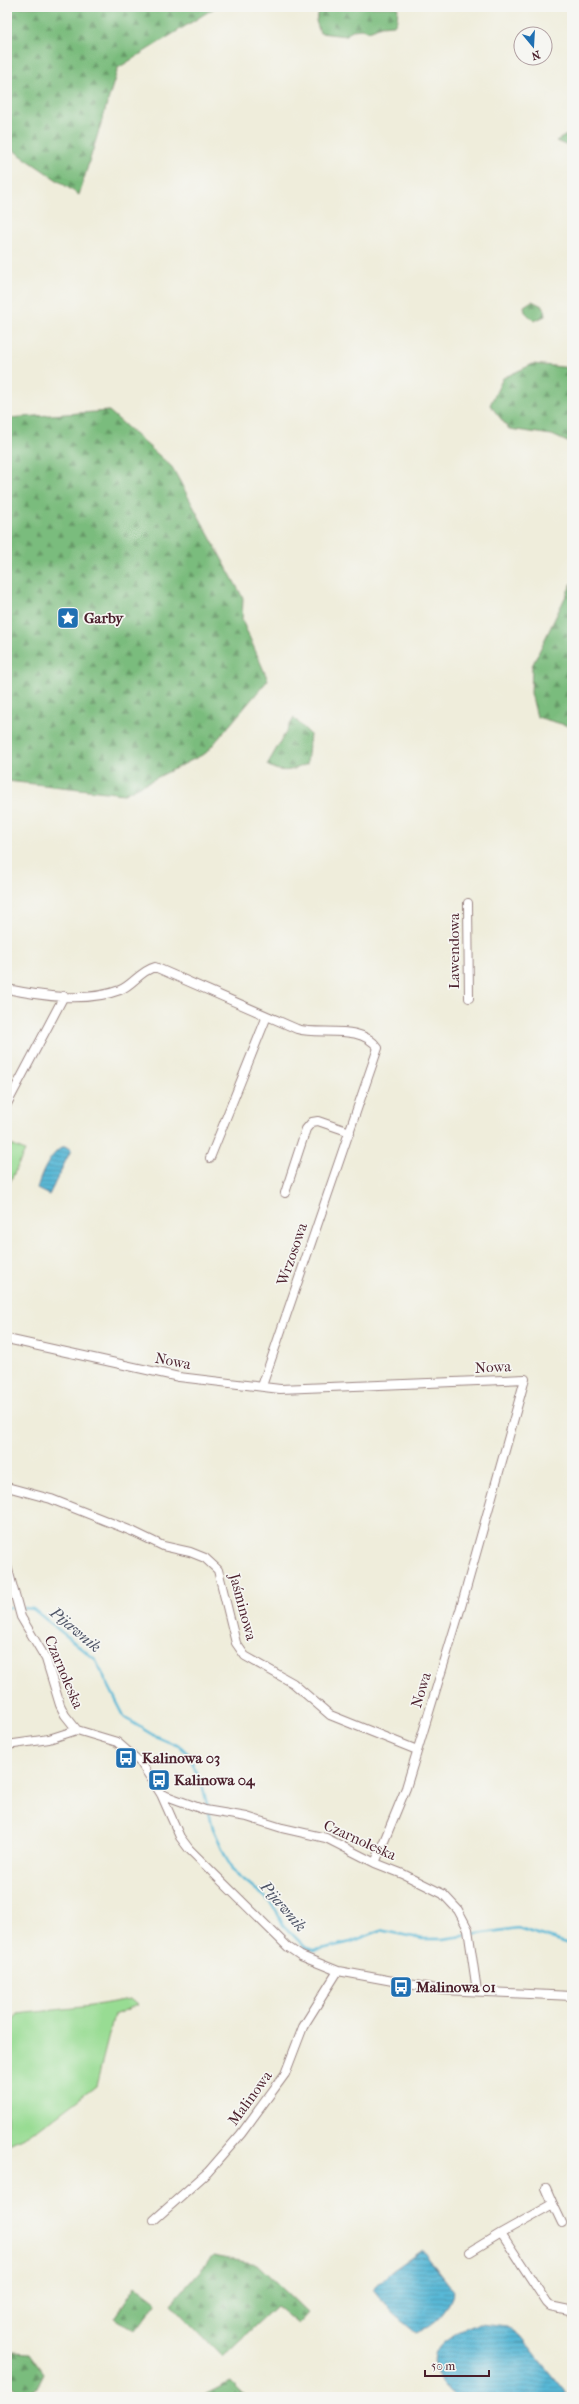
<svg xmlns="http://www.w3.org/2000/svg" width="579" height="2404" font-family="'IM FELL French Canon',serif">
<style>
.grass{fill:#98dc93;stroke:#717e5f}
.forest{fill:url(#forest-firs);stroke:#626e54}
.water{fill:url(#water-rules);stroke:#516c80}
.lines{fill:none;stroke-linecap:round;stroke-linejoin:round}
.stream{stroke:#58b8d6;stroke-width:2.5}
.street-casing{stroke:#9c8683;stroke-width:10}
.street{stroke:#fff;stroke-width:8}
.labels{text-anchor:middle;stroke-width:3.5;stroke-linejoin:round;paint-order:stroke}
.poi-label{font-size:15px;font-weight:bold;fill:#4a1f2b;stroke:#f6f6f2;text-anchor:start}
.street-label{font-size:15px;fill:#4a1f2b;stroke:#f6f6f2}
.water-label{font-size:16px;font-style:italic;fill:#4f5567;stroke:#f6f6f2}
</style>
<defs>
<pattern id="forest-firs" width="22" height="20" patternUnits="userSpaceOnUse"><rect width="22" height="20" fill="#7abc7d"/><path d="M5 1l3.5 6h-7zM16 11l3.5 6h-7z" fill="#669867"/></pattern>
<pattern id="water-rules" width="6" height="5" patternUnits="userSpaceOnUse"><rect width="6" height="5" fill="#58b8d6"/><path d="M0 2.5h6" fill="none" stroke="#4b95ae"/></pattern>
</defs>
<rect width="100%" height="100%" fill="#f6f6f2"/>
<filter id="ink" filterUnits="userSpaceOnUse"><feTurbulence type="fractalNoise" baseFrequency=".025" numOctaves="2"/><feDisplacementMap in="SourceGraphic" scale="8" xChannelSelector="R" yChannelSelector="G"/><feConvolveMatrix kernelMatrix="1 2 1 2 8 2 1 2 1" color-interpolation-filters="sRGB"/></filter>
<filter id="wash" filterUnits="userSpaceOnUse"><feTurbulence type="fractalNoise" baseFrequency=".012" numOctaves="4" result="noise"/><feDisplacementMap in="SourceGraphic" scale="16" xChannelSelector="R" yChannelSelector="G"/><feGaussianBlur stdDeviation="0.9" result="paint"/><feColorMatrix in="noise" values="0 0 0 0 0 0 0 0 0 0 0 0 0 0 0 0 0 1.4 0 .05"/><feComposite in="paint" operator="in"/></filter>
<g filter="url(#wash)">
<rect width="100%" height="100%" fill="#efeddb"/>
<path class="grass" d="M7 1143 25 1151 7 1188Z
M130 1999 137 2005 114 2015 96 2086 38 2130 7 2145V2027L18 2014 91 2006Z"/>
<path class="forest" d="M7 7H216L118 68 79 195 7 146Z
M321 7H398L397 20 394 25 381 26 369 31 362 29 352 30 346 36 320 33 316 21Z
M572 132V148L556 141Z
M532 301 544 307 545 316 534 321 525 312 524 306Z
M533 364 572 368V444L552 435 509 429 490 405 503 378Z
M109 411 172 467 243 598 242 620 268 680 206 753 124 794 7 781V418Z
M572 583V727L537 717 531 693 532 666Z
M294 718 310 734 307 764C291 771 282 774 267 765Z
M213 2256 257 2264 308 2313 298 2324 276 2306 222 2357 171 2304Z
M136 2286 157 2302 135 2331 115 2318Z
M13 2352 30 2353 44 2373 35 2391 22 2393 9 2383Z
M231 2382 246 2397H200H201Z"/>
<path class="water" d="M65 1146 71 1150 49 1195 37 1189C40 1176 51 1151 65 1146Z
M422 2250 454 2291C448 2311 436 2325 416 2333L392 2313 373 2289 392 2271Z
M479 2323 507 2326 520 2336 569 2397H456C448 2393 442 2384 438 2375 423 2343 456 2334 479 2323Z"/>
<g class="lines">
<path class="stream" d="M7 1607 12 1608
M24 1608 33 1609 95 1659 125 1718 153 1735 181 1747 189 1755 203 1788 213 1828 232 1870 265 1897 276 1910 283 1925 305 1947 314 1950 321 1949 351 1942 381 1930 422 1939H443L518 1928 572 1945"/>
</g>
</g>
<g filter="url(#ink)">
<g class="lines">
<g class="street-casing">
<path id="street" d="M468 903 469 998
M7 989C41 996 86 1003 120 990 133 985 140 971 155 967L297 1029C320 1036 361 1023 378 1048L262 1386
M7 1104 64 996
M210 1158 267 1016
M285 1193 306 1129 312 1122 318 1121 350 1132
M7 1339 179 1377 280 1389 525 1379 461 1607 406 1788 375 1863
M7 1487 51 1499 134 1532 163 1546 190 1552 205 1558 218 1570 236 1643 245 1656 293 1683 330 1715 417 1750
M7 1566 21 1617 46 1659 60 1705 65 1715 77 1730 117 1742 141 1763 161 1794 180 1837 189 1849 288 1947 301 1956 338 1971 442 1990 572 1996
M7 1745 49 1739 77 1730
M161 1794 205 1810 247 1817 282 1828 326 1838 375 1863 403 1874 443 1894 458 1910 468 1929 477 1991
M546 2188 553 2204
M154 2220 208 2172 241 2134 285 2074 303 2027 338 1971
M562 2223 553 2204 501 2233 547 2303 550 2306 569 2310 572 2314
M470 2252 501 2233"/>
</g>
<use href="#street" class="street"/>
</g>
</g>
<defs>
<g id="sight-square" transform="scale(1.15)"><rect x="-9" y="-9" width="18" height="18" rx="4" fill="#1f6fb2" stroke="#f6f6f2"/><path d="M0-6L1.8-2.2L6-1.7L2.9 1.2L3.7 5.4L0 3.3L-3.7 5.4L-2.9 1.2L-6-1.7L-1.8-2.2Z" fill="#fff"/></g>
<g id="bus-square" transform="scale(1.15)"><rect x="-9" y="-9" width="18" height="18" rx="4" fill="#1f6fb2" stroke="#f6f6f2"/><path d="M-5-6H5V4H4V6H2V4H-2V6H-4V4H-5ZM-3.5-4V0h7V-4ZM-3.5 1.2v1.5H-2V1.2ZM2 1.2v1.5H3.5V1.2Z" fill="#fff"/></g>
</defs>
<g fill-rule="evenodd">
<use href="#sight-square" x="68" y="618"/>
<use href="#bus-square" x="126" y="1758"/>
<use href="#bus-square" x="159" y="1780"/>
<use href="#bus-square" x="401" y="1987"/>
</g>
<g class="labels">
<g class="poi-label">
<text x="84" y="623">Garby</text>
<text x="142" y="1763">Kalinowa 03</text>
<text x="174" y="1785">Kalinowa 04</text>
<text x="416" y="1992">Malinowa 01</text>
</g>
<g class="street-label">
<text transform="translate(454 951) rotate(-90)" y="5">Lawendowa</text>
<text transform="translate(292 1254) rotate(-71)" y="5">Wrzosowa</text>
<text transform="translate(173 1361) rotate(11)" y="5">Nowa</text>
<text transform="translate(493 1367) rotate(-3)" y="5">Nowa</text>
<text transform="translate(243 1607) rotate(75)" y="5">Jaśminowa</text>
<text transform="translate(64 1672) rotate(67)" y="5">Czarnoleska</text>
<text transform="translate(421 1690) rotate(-73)" y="5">Nowa</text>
<text transform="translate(360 1840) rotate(24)" y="5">Czarnoleska</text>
<text transform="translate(250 2098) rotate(-54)" y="5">Malinowa</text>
</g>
<g class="water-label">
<text transform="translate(76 1629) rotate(40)" y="6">Pijawnik</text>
<text transform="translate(284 1906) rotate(49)" y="6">Pijawnik</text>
</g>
</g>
<rect width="579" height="2404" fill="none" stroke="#f6f6f2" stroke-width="24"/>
<g transform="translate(533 46) rotate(162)"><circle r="19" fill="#f6f6f2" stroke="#b1a0a2"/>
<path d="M0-3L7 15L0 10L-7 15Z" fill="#1f6fb2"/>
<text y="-6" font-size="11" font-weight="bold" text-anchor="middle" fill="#4a1f2b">N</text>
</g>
<path d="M425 2370v6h64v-6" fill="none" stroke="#4a1f2b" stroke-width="2"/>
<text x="431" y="2370" font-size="12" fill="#4a1f2b" stroke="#f6f6f2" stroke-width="3" paint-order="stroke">50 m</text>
</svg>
